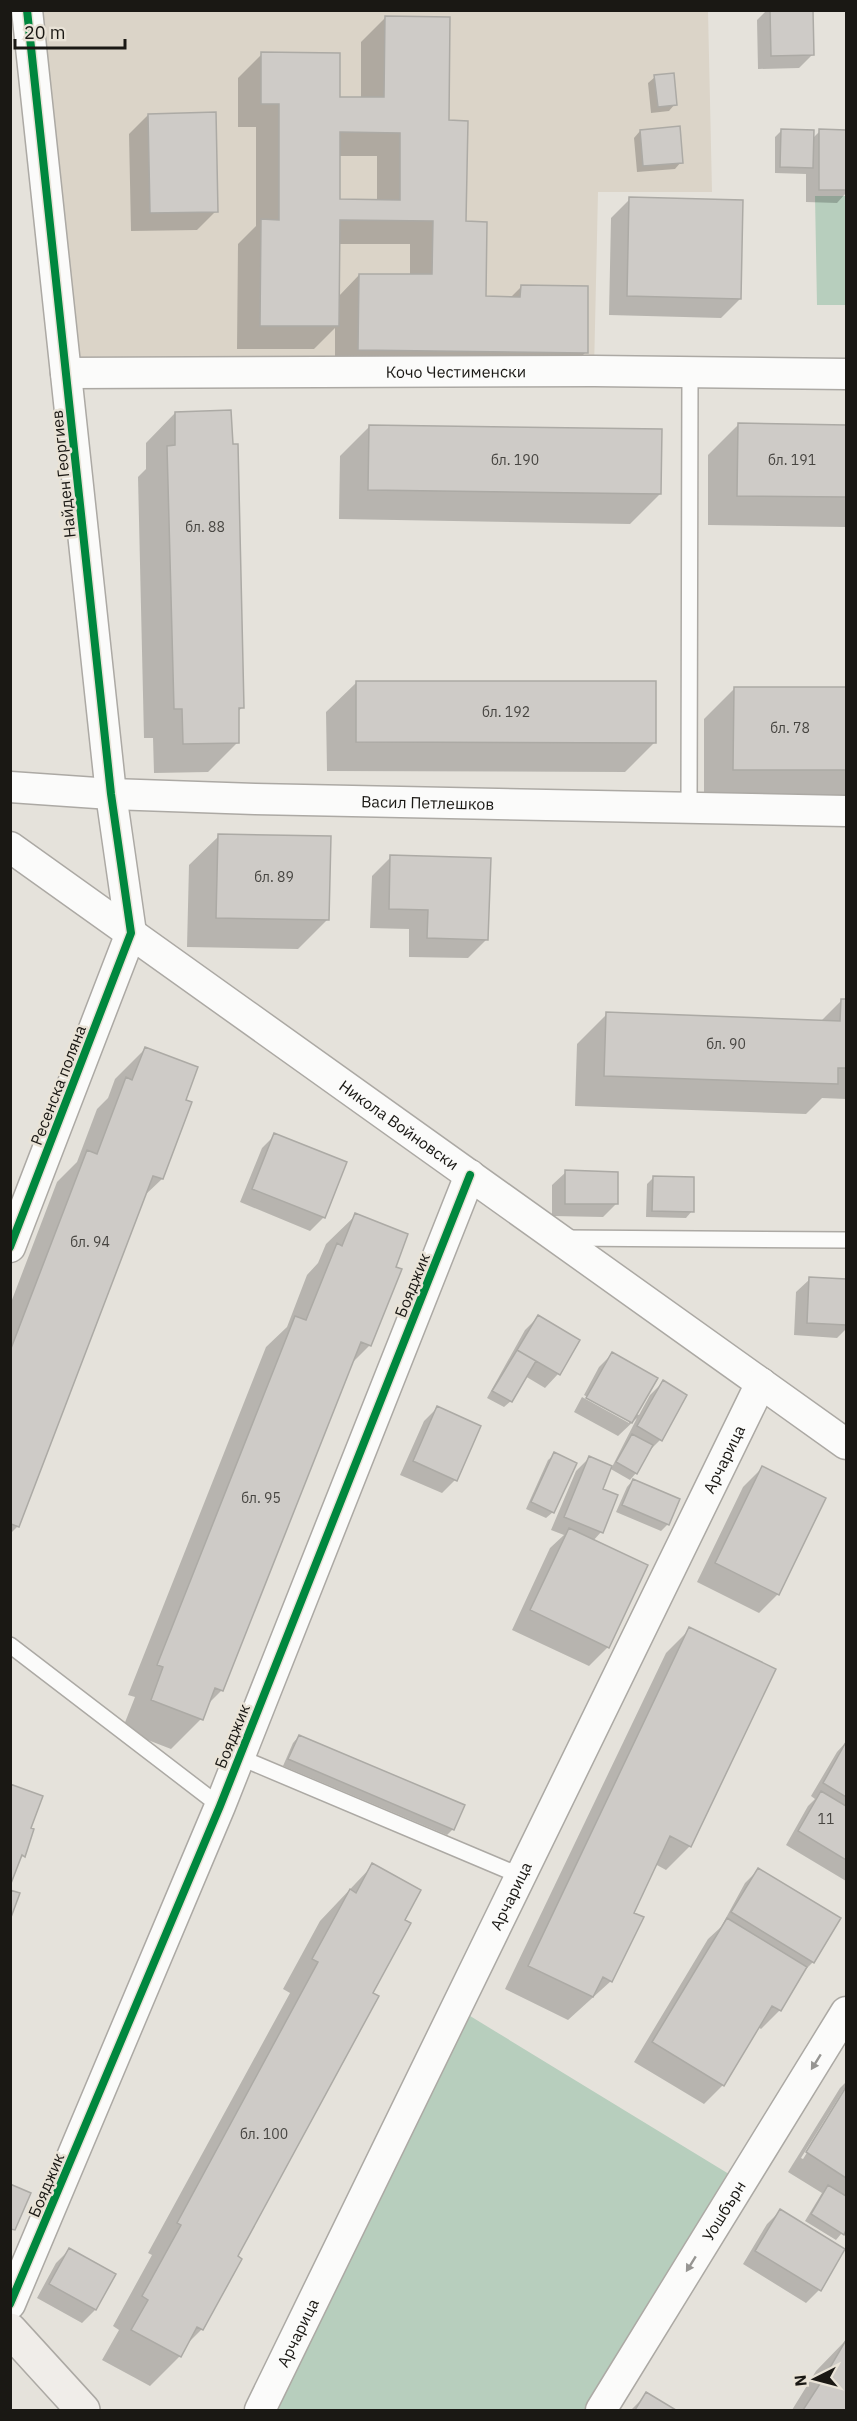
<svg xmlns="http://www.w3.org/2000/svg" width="857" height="2421" font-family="'IBM Plex Sans',sans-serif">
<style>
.built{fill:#dbd4c8}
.green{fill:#b7cebd}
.shadow{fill:#0003;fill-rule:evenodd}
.building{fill:#cecbc7;stroke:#acaaa5;stroke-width:1.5;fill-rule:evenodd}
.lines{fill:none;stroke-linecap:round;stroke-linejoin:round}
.lane-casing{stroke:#aca9a4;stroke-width:18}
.street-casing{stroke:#aca9a4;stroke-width:33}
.secondary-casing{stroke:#aca9a4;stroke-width:36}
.lane{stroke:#fbfbfa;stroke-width:15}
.street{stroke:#fbfbfa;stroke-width:30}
.secondary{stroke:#f0ede9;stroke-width:33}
.cycleway-casing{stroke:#e9e3d7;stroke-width:11}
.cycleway{stroke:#00873e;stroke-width:8}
.oneway{fill:#969592}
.labels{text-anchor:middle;stroke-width:5;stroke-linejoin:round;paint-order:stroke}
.number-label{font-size:14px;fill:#474541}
.street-label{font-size:16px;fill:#1a1814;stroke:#e9e3d7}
</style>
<rect width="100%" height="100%" fill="#e5e2db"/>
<path class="built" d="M27 11H708L712 192H598L594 371 66 373Z"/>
<path class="green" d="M815 196H846V305H817Z
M457 2008 742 2182 601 2410H260Z"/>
<path class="shadow" d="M767 10H811L812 55 799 68 758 69 757 20Z
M385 18 447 122 465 223 484 298H510L521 287 586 352 562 376 335 373V328L314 349H237L238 244 256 226V127H238V78L262 54 338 98H361V42ZM338 156H377V201H338ZM338 244H410V276L359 275 338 297Z
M655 77 675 104 669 111 651 113 648 83Z
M148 115 216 211 197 230 131 231 129 134Z
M640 131 681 162 675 169 637 172 634 138Z
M781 131 812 139 820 131H846V193L837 203 806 202V174L775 173V137Z
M630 199 740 299 721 318 609 315 611 218Z
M175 413 243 707 237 712 238 742 208 772 154 773 153 738H144L138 477 146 469V443Z
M738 425 846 426V527L708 525V455Z
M370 426 660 494 630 524 339 519 340 456Z
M356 683 655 742 625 772 327 771 326 712Z
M734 689H846V799H704V719Z
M219 836 328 919 298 949 187 947 189 865Z
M391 857 487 939 468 958 409 957V929L370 928 372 876Z
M842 1000 846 1001V1099L822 1098 806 1114 575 1106 577 1044 607 1014 821 1021Z
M145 1049 184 1101 191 1103 162 1179 143 1197 18 1526 10 1534V1305L57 1182 77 1162 97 1109 108 1098 115 1079Z
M275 1135 324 1217 310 1231 240 1202 262 1148Z
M566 1172 616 1204 603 1217 552 1216V1185Z
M653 1178 692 1211 686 1218 646 1217 647 1184Z
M356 1215 370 1345 350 1365 222 1690 206 1706 201 1719 171 1749 122 1730 135 1697 128 1695 266 1347 287 1327 307 1275 318 1263 326 1244Z
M810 1279 846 1281V1329L837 1338 794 1335 796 1292Z
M538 1317 578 1341 558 1374 545 1388 525 1376 511 1401 504 1407 487 1398 525 1330Z
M612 1354 636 1414 639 1415 650 1395 663 1382 660 1440 647 1453 636 1473 630 1480 609 1468 601 1489V1532L593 1541 608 1647 589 1666 512 1630 550 1548 564 1535 551 1530 576 1471 589 1458 612 1467 637 1418 618 1436 574 1412 582 1397 629 1423V1420L584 1395 599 1367Z
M437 1408 455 1480 442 1493 400 1475 424 1421Z
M555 1454 553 1512 546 1518 526 1509 548 1460Z
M762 1468 778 1594 759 1613 697 1582 743 1487Z
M633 1480 678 1500 668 1524 661 1531 616 1512 627 1487Z
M690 1629V1846L666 1870 655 1864 632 1913 611 1981 568 2020 505 1989 666 1653Z
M299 1736 453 1829 447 1835 283 1766 293 1743Z
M846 1742V1881L786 1845 808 1806 815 1799 811 1796 837 1752Z
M373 1865 236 2257 202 2329 185 2346 180 2356 150 2386 102 2360 119 2330 113 2326 152 2255 148 2253 290 1993 283 1989 320 1921Z
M759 1869 813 1962 802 1973 780 2010 761 2029 758 2027 723 2085 704 2104 634 2062 708 1939 721 1927 745 1883Z
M846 2082V2089H844L801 2158 803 2159 846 2090V2228L836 2240 805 2221 822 2193 788 2172 840 2088Z
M780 2211 843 2250 819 2290 806 2303 743 2264 767 2224Z
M69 2250 114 2274 95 2310 82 2323 37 2298 56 2263Z
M846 2340V2410H792L816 2371Z
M647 2394 673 2410H631Z"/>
<path class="building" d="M770 10H813L814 55 771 56Z
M385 16 450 17 449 120 468 121 466 221 487 222 486 296 520 297 521 285 588 286V353L358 350 359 274H432L433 221 340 220 339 326H260L261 219 279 220V104H261V52L340 53V97H384ZM340 132 400 133V200L340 199Z
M674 73 677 105 658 107 654 75Z
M216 112 218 212 150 213 148 114Z
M680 126 683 163 643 166 640 130Z
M781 129 814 130 813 168 780 167Z
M819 129 846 130V190H819Z
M629 197 743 200 741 299 627 296Z
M231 410 233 444H238L244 708H239V743L183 744 182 709H174L167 446 175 445V412Z
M738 423 846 425V497L737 496Z
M369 425 662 429 661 494 368 490Z
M356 681H656V743L356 742Z
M734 687H846V770H733Z
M218 834 331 836 329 920 216 918Z
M390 855 491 858 488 940 427 938 428 910 389 909Z
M841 999H846V1068H838V1084L604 1076 606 1012 840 1021Z
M145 1047 198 1067 186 1100 192 1102 163 1179 153 1176 19 1527 11 1524 10 1526V1351L87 1150 97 1154 126 1077 132 1080Z
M274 1133 347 1162 325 1218 252 1189Z
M565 1170 618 1172V1204H565Z
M653 1176 694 1177V1212L652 1211Z
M355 1213 408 1234 396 1267 402 1269 371 1346 361 1342 223 1691 215 1688 203 1720 151 1700 163 1667 157 1665 295 1316 306 1320 337 1243 342 1246Z
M809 1277 846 1279V1325L807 1323Z
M538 1315 580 1340 560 1375 517 1350Z
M517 1350 536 1361 512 1402 492 1391Z
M612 1352 658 1378 632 1423 586 1398Z
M663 1380 687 1395 662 1441 637 1426Z
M437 1406 481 1426 457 1481 413 1461Z
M632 1434 653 1445 637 1474 616 1462Z
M554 1452 577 1463 554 1513 531 1502Z
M589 1456 612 1466 603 1489 618 1495 603 1533 564 1517Z
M762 1466 826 1498 779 1595 715 1563Z
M633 1479 680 1499 669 1525 622 1505Z
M569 1528 648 1565 609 1648 530 1610Z
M689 1627 776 1669 691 1847 670 1836 634 1913 644 1917 612 1982 603 1977 593 1997 528 1966Z
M299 1735 465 1805 454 1830 288 1759Z
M846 1742V1797L823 1783Z
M10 1784 43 1796 31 1828 34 1829 25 1857 22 1855 10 1886Z
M821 1791 846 1806V1860L798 1831Z
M372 1863 421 1890 405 1920 411 1923 373 1993 379 1996 238 2256 242 2259 203 2330 197 2327 181 2357 131 2330 148 2300 142 2296 181 2225 177 2223 318 1962 312 1959 350 1889 356 1893Z
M758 1868 841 1918 814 1963 731 1912Z
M10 1890 20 1893 10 1920Z
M727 1918 807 1967 781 2011 772 2006 724 2086 652 2042Z
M846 2087V2178L806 2152Z
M10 2184 31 2193 15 2230 10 2229Z
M828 2185 846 2196V2230L844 2235 811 2214Z
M780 2209 845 2249 821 2291 755 2251Z
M69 2248 116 2274 96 2310 49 2284Z
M846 2340V2410H803L825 2376Z
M646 2392 676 2410H635Z"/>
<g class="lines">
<g class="lane-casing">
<path id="lane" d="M689 808 690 372
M565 1238 846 1240
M10 1645 220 1806
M239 1757 521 1876"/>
</g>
<g class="street-casing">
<g id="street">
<path id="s1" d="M66 373 594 371 846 374"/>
<path id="s2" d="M10 787 111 794 255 799 846 811"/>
<path id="s3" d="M10 847 846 1444"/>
<path d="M10 1247 131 933 111 794 27 10"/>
<path d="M10 2304 220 1806 470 1175"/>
<path id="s4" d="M260 2410 761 1383"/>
<path id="s5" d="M601 2410 846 2012"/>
</g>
</g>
<g class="secondary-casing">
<path id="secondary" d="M10 2330 83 2410"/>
</g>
<use href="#lane" class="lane"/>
<use href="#street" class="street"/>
<use href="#secondary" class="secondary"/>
<g class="cycleway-casing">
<path id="cycleway" d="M10 1247 131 933 111 794 27 10
M10 2304 220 1806 470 1175"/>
</g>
<use href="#cycleway" class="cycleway"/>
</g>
<defs><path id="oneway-solid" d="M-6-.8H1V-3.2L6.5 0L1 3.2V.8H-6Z" transform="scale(1.5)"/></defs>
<g class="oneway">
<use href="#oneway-solid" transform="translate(816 2062) rotate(122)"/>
<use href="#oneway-solid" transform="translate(691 2264) rotate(122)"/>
</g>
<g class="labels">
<g class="number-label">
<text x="515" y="465">бл. 190</text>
<text x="792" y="465">бл. 191</text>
<text x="205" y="532">бл. 88</text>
<text x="506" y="717">бл. 192</text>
<text x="790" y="733">бл. 78</text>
<text x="274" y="882">бл. 89</text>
<text x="726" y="1049">бл. 90</text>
<text x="90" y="1247">бл. 94</text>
<text x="261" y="1503">бл. 95</text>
<text x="826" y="1824">11</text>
<text x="264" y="2139">бл. 100</text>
</g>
<g class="street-label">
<text dy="6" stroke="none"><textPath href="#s1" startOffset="390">Кочо Честименски</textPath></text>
<text transform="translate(63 474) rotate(-96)" y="6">Найден Георгиев</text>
<text dy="6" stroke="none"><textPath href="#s2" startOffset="418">Васил Петлешков</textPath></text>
<text transform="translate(58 1085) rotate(-69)" y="6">Ресенска поляна</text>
<text dy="6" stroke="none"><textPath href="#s3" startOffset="478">Никола Войновски</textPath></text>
<text transform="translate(412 1285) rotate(-68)" y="6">Бояджик</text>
<text dy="6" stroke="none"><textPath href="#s4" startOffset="1058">Арчарица</textPath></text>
<text transform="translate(232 1736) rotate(-68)" y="6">Бояджик</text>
<text dy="6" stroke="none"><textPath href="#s4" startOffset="572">Арчарица</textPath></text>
<text transform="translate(46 2185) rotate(-67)" y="6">Бояджик</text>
<text dy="6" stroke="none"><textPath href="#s5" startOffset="234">Уошбърн</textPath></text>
<text dy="6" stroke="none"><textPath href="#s4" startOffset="86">Арчарица</textPath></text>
</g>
</g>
<rect width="857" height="2421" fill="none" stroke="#1a1814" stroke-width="24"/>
<g transform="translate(815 2379) rotate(264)" stroke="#e9e3d7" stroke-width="4.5" paint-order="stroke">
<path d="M0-4.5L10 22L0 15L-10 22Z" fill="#1a1814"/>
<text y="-9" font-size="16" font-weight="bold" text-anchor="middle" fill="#1a1814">N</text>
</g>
<path d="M15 39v9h110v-9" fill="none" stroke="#1a1814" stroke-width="3"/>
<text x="24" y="39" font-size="18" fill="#1a1814" stroke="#e9e3d7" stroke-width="4.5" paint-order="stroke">20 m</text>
</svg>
